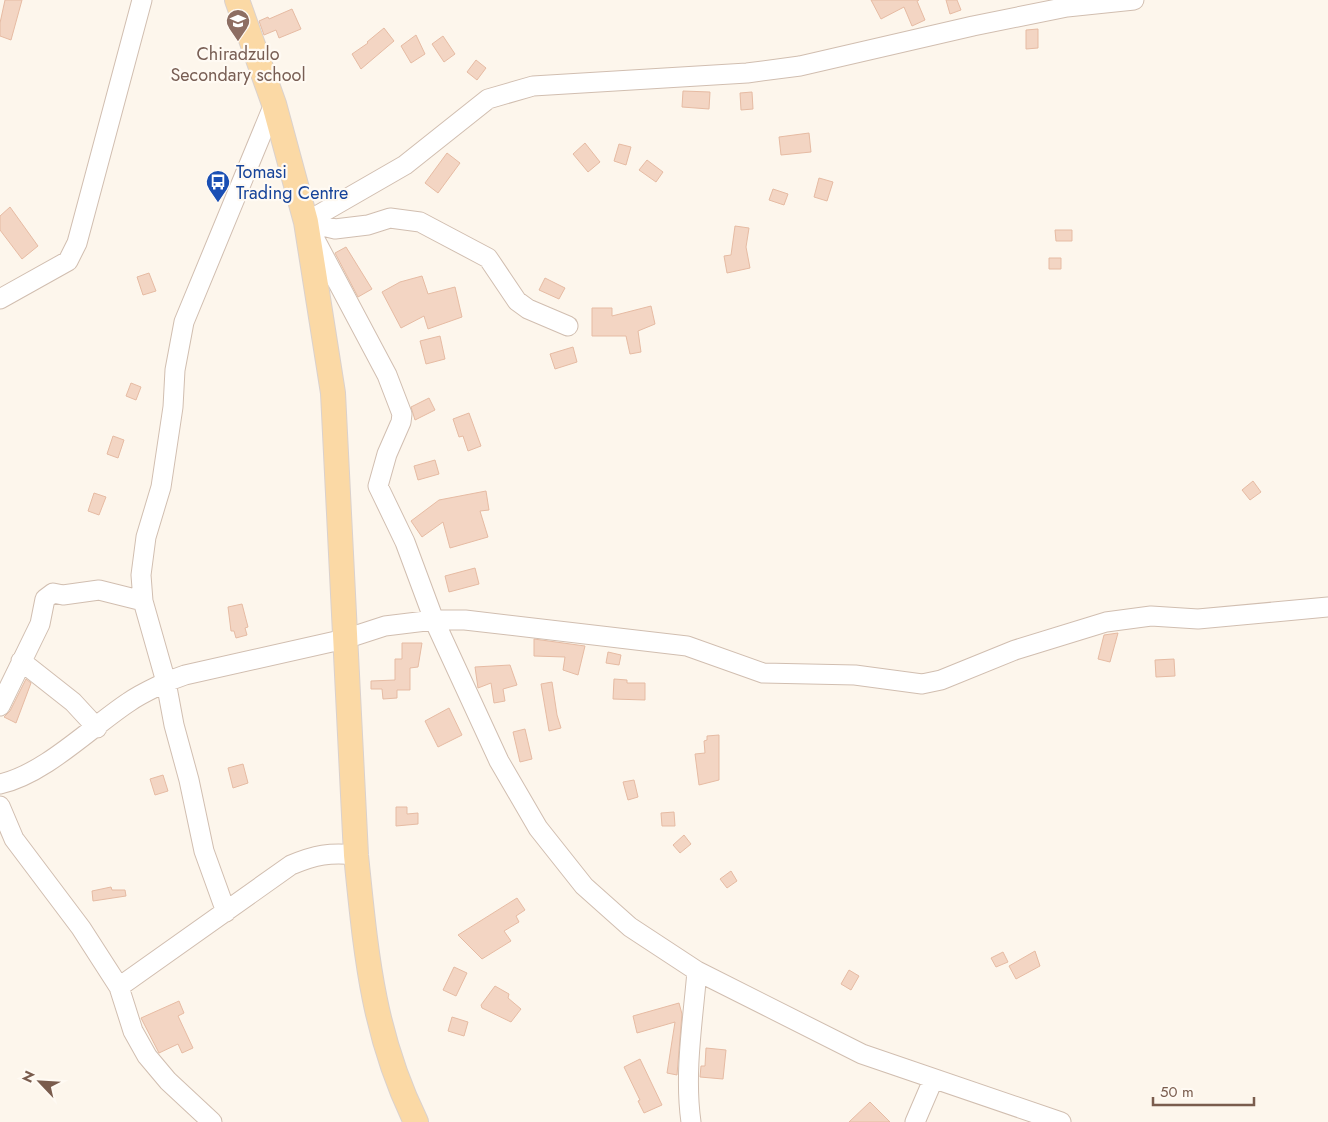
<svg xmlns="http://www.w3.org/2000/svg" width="1328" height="1122" font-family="Jost,sans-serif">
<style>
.building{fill:#f3d5c3;stroke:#e6bba3}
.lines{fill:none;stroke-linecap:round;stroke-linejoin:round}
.minor-casing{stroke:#d1beb0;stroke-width:21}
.major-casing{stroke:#dad1cd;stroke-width:26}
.minor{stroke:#fff;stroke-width:19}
.major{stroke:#fbd9a5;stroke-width:24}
.labels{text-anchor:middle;stroke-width:4.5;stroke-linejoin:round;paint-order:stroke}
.education-label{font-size:18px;fill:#785e54;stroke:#fffaf3}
.transit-label{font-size:18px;fill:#164399;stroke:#fffaf3;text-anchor:start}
</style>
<rect width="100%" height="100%" fill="#fdf6ec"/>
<path class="building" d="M5 0H22L11 40 0 36V23Z
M871 0H919L917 1 925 20 912 26 904 7 881 19Z
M946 0H957L961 10 950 14Z
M292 9 301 29 279 38 276 30 264 35 259 21 268 17 269 19Z
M384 28 394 41 361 69 352 54 368 43 367 42Z
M1038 29V48L1026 49V30Z
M416 35 425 54 411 63 401 46Z
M443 36 455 54 444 62 432 44Z
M476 60 486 68 477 80 467 72Z
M683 91 710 92 709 109 682 107Z
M752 92 753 109 741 110 740 93Z
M809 133 811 152 781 155 779 137Z
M585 143 600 162 588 172 573 154Z
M619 144 631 147 626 165 614 161Z
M447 153 460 163 438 193 425 183Z
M647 160 663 172 656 182 639 170Z
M819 178 833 182 827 201 814 197Z
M773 189 788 194 784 205 769 200Z
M10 207 38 246 22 259 0 230V216Z
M735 226 749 228 746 247 750 268 727 273 724 256 731 255Z
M1055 230H1072V241H1056Z
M346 247 372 289 358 297 335 253Z
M1049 258H1061V269H1049Z
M149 273 156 291 143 295 137 277Z
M422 276 428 294 455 287 462 317 428 329 424 316 401 328 382 292 400 282Z
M545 278 565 288 559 299 539 290Z
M651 306 655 324 638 331 641 352 630 354 626 336H592V308H612V316Z
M440 336 445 359 426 364 420 341Z
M573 347 577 362 555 369 550 354Z
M131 383 141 387 136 400 126 396Z
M429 398 435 410 415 420 411 407Z
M469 413 481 446 468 451 463 436 459 437 453 419Z
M113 436 124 440 118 458 107 454Z
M435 460 439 474 418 480 414 466Z
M1253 481 1261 492 1250 500 1242 490Z
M486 491 489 510 480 511 488 537 450 548 443 522 422 537 411 521 439 500Z
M94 493 106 497 99 515 88 511Z
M475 568 479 584 449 592 445 576Z
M242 604 248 627 245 628 247 635 236 638 234 631H231L228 607Z
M1118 633 1110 662 1098 659 1104 635Z
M534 639 585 646 578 675 563 670 565 657 534 656Z
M402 643H422L418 667 410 668V690H397V698L383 699 382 689H371V681L395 680V659H402Z
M608 652 621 655 619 665 606 663Z
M1174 659 1175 676 1156 677 1155 660Z
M510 665 517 685 503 689 505 701 494 703 491 683 478 688 475 667Z
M26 679 31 683 16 723 4 717 10 711Z
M614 679 627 680V683H645V700L613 699Z
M552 682 557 715 561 728 549 731 541 684Z
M449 708 462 735 438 747 425 721Z
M525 729 532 759 520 762 513 732Z
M719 735V780L699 785 695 754 705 753 704 741 707 740V736Z
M243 764 248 783 233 788 228 768Z
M163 775 168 791 155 795 150 779Z
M634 780 638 797 628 800 623 782Z
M396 807H407V814L418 813V824L396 826Z
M674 812 675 826H662L661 813Z
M684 835 691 844 680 853 673 845Z
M731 871 737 881 727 888 720 879Z
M111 887 112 890H125L126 896 93 901 92 891Z
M517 898 525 910 516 916 519 922 504 931 511 941 482 959 458 935Z
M1035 951 1040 966 1016 979 1009 966Z
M1003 952 1008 962 996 967 991 958Z
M454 967 467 973 456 996 443 990Z
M849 970 859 976 851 990 841 984Z
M495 986 509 994 508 998 521 1009 511 1022 482 1008 481 1005Z
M179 1001 184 1013 178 1016 193 1048 182 1053 178 1044 159 1053 141 1018Z
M679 1003 682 1014 677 1075 667 1073 675 1022 637 1033 633 1016Z
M452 1017 468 1022 464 1036 448 1031Z
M706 1048 726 1050 723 1079 700 1077 701 1066H705Z
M640 1059 662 1105 644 1113 638 1101 640 1100 624 1067Z
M870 1102 890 1122H849Z"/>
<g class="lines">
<g class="minor-casing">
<path id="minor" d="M274 104 184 322 175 370 173 407 161 487 146 537 141 575 143 601 166 682 185 675 345 639 385 626 434 620 499 761 538 828 584 886 630 927 697 971 862 1054 1061 1122
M306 222 405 165 488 99 533 86 747 73 800 66 973 26 1067 7 1134 0
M306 222 335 229 368 225 390 218 420 222 488 258 517 301 528 309 568 326
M311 232 387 375 402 414 401 422 387 454 378 486 405 542 434 620H465L687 646 763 673 855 675 922 684 941 680 1015 650 1106 622 1151 616 1198 619 1328 607
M0 299 68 261 77 243 142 0
M21 661 73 702 97 728
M0 706 40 624 45 599 53 593 63 595 99 590 143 601
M0 784C45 774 91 727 129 702 140 694 154 688 166 682L174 725 189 780 204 851 226 912
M0 806 14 839 81 928 119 987 133 1031 147 1056 168 1081 212 1122
M119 987 291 865C315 855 330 852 356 855
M691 1122C684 1073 693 1020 697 971
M915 1122 933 1080"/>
</g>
<g class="major-casing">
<path id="major" d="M237 0 274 104 306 222 333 393 356 855C366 952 372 1032 416 1122"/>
</g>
<use href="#minor" class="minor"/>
<use href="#major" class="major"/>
</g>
<defs>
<g id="school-pin" transform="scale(1.25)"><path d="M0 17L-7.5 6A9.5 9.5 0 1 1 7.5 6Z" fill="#8d6e63" stroke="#fffaf3"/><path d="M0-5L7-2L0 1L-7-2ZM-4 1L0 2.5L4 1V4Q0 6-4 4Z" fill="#fff"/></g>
<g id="bus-pin" transform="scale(1.25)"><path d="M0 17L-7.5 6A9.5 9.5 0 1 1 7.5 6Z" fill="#1a4fb4" stroke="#fffaf3"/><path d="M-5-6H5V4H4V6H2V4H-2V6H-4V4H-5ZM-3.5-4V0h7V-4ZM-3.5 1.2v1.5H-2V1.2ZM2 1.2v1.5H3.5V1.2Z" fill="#fff"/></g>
</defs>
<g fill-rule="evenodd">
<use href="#school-pin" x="238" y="21"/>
<use href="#bus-pin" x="218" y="182"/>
</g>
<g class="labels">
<g class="education-label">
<text x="238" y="60">Chiradzulo<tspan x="238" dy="21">Secondary school</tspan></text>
</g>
<g class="transit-label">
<text x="236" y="178">Tomasi<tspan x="236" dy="21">Trading Centre</tspan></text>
</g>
</g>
<g transform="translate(40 1082) rotate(295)" stroke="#fffaf3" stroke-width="4" paint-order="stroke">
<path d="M0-4L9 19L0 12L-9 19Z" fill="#7a5c4d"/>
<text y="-8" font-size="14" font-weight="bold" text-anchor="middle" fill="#7a5c4d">N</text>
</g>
<path d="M1153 1097v8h101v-8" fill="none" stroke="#7a5c4d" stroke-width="2.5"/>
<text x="1160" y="1097" font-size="15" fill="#7a5c4d" stroke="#fffaf3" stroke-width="4" paint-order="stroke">50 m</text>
</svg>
